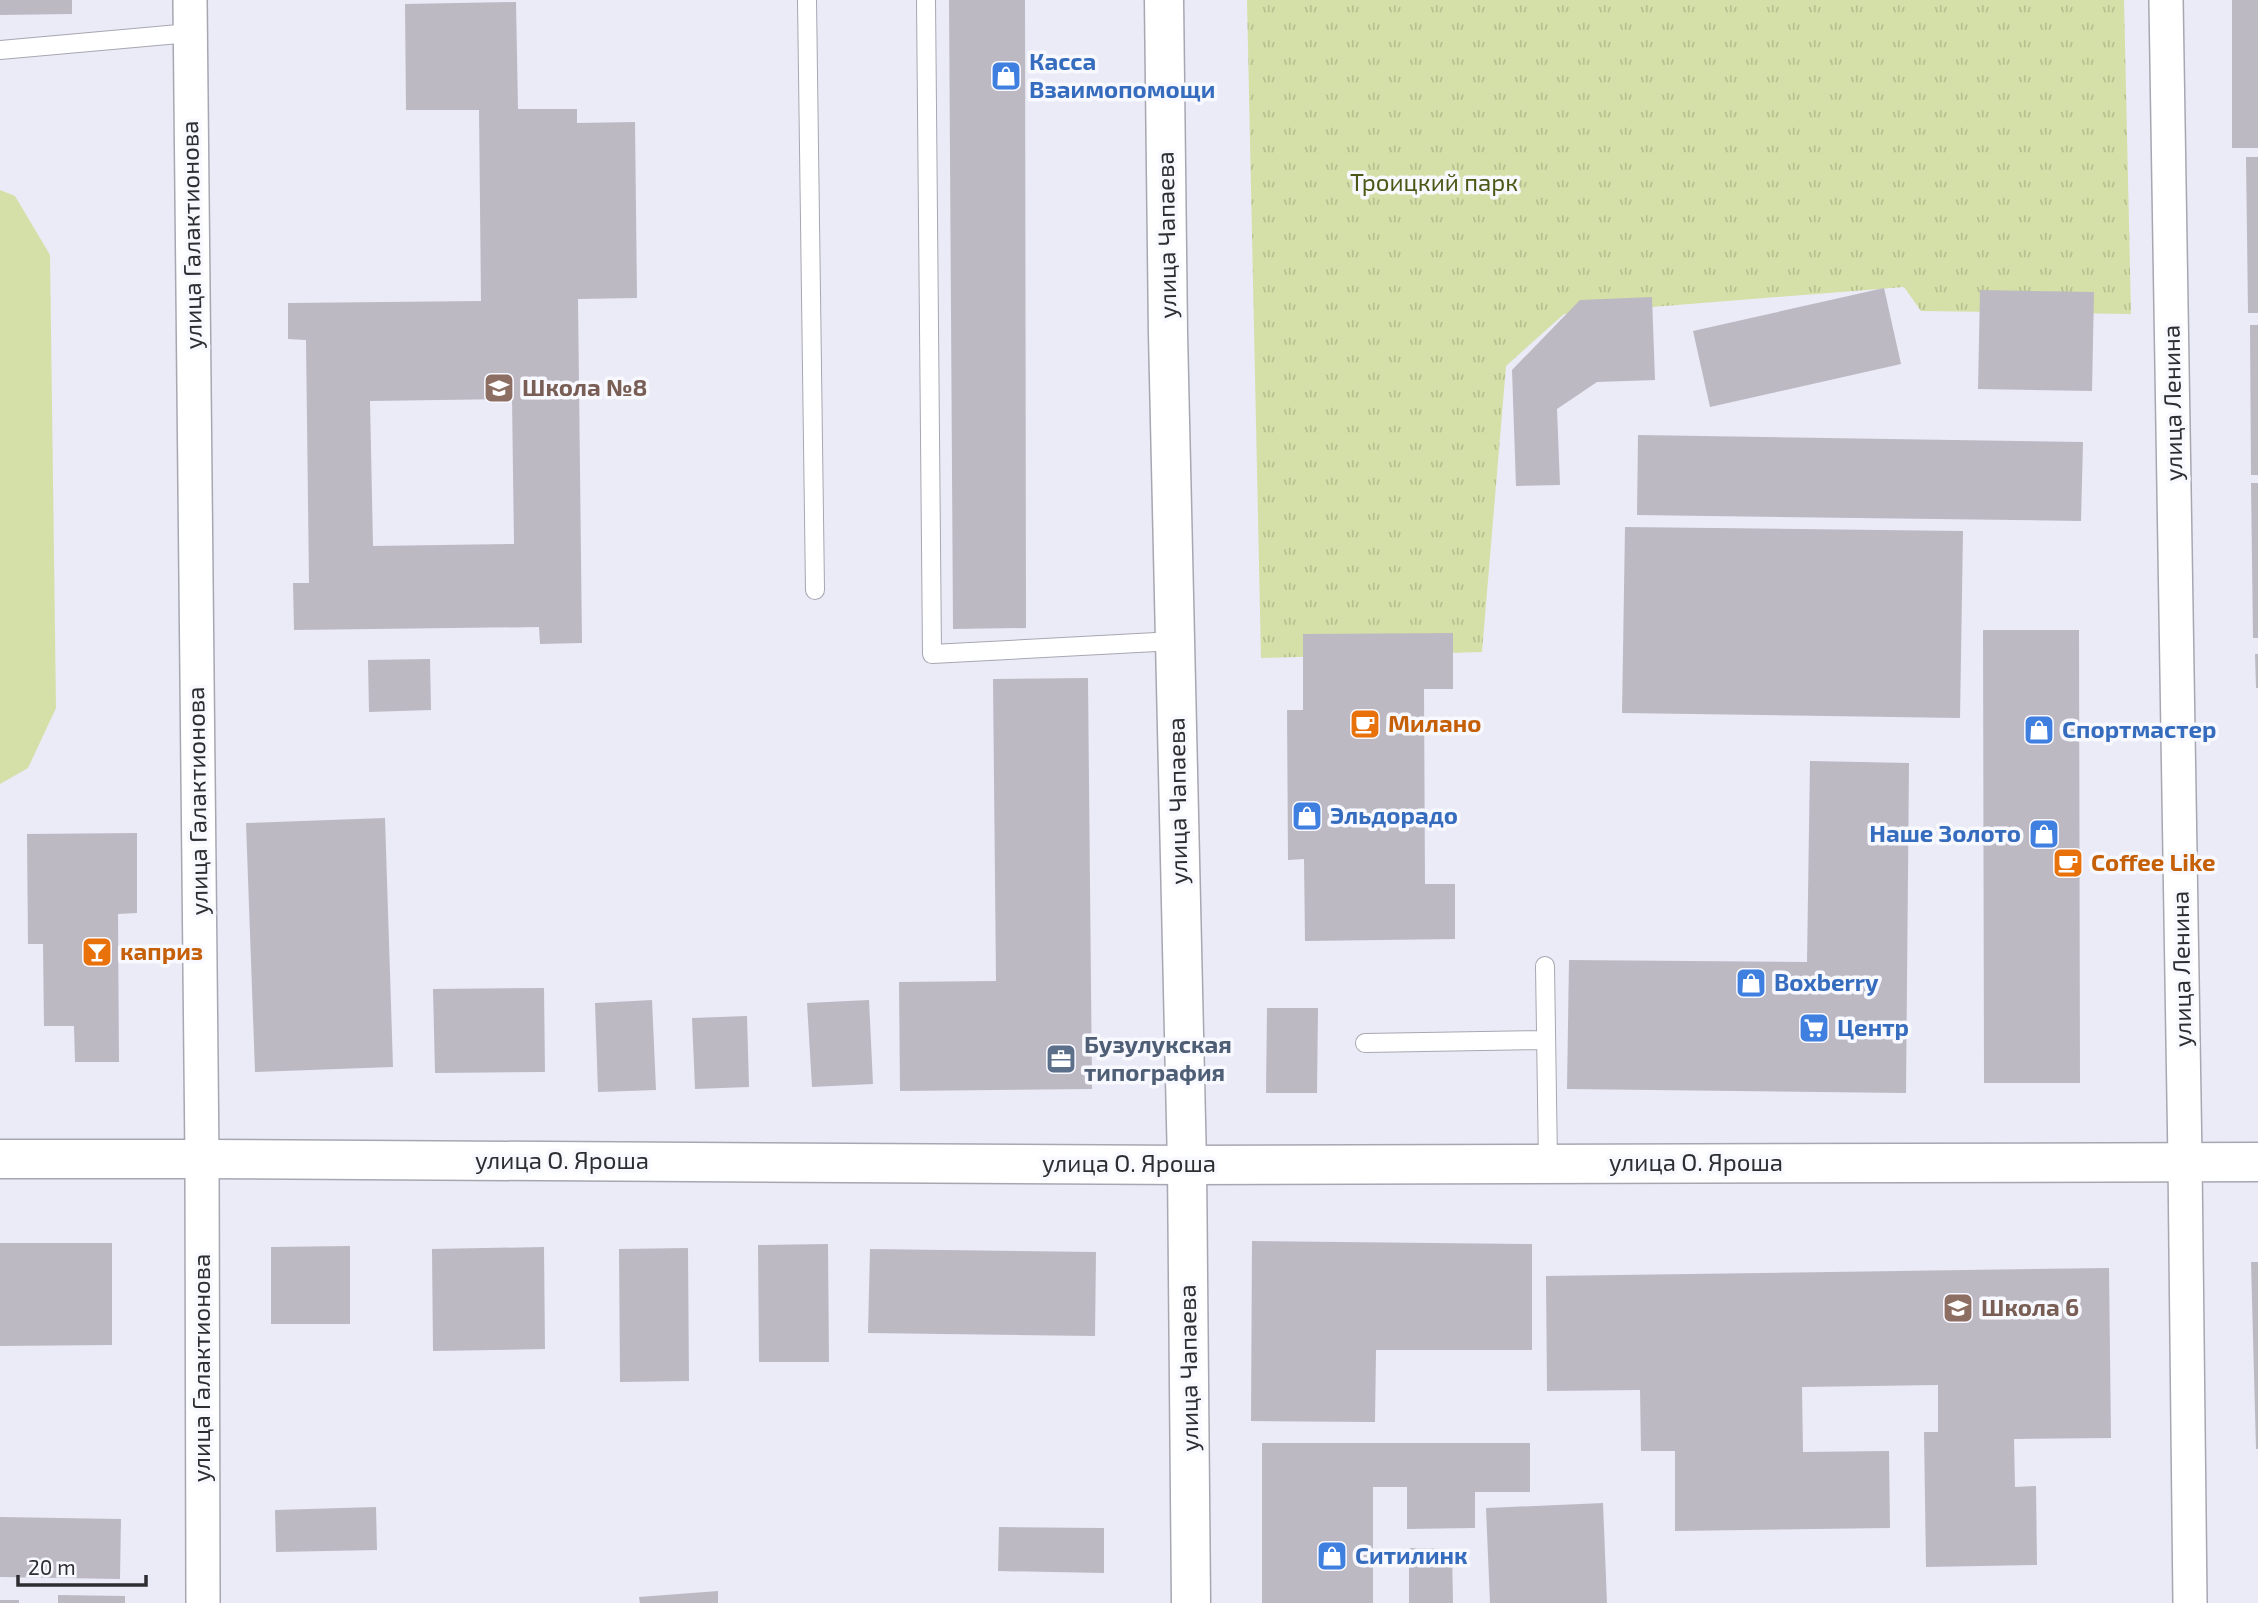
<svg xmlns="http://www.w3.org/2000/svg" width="2258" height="1603" font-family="'Exo 2',sans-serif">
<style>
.grass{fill:url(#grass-tufts)}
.pitch{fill:#d4e0a7}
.building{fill:#bdb9c3;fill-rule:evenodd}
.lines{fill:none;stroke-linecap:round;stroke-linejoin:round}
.service-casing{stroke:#a7a7b2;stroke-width:20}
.minor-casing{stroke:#a7a7b2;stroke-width:36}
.tertiary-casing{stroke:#a7a7b2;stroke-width:41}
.secondary-casing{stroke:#a7a7b2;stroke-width:41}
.service{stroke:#fff;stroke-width:18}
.minor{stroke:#fff;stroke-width:33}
.tertiary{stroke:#fff;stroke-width:38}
.secondary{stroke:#fff;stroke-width:38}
.labels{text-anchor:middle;stroke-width:7;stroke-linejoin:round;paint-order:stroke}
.shop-label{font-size:24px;font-weight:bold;fill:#366cbe;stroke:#f8f8ff;text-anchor:start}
.park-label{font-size:24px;fill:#4d5715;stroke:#f8f8ff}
.street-label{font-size:24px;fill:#2e2e32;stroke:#f8f8ff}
.education-label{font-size:24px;font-weight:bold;fill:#785e54;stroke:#f8f8ff;text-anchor:start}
.food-label{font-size:24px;font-weight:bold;fill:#c56008;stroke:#f8f8ff;text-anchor:start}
.service-label{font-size:24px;font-weight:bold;fill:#4e5e75;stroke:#f8f8ff;text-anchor:start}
</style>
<defs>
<pattern id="grass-tufts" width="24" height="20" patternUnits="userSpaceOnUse" patternTransform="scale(1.75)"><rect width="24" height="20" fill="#d4e0a7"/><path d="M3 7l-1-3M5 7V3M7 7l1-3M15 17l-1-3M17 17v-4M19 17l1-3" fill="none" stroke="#b6c090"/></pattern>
</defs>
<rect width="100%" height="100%" fill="#eaebf6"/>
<path class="grass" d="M1247 0H2124L2131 314 1921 311 1904 287 1564 314 1506 366 1482 652 1261 658Z"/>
<path class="pitch" d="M0 190 15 196 50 255 56 708 28 768 0 784Z"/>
<path class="building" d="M0 0H72V14L0 15Z
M949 0H1025L1026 628 953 629Z
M2232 0H2258V148H2232Z
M516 2 518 109H577V123L635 122 637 298 578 299 582 643 540 644 539 627 294 630 293 583H309L306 340 288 339V303L481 301 479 110H406L405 4ZM512 399 514 544 373 546 370 401Z
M2246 157H2258V313H2248Z
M1884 288 1901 364 1710 407 1693 331Z
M1980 290 2094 292 2092 391 1978 389Z
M1652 297 1655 380 1597 382 1557 409 1560 485 1516 486 1512 370 1580 300Z
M2250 325H2258V475H2251Z
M1638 435 2083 442 2081 521 1637 515Z
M2251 483H2258V638H2253Z
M1625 527 1963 531 1960 718 1622 713Z
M1983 630H2079L2080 1083H1984Z
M1453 633V689H1424L1425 884H1455V939L1305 941 1304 859 1288 860 1287 710H1303V634Z
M2255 654H2258V688H2256Z
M430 659 431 710 369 712 368 660Z
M1088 678 1092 1089 900 1091 899 982 996 981 993 679Z
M1810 761 1909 763 1906 1093 1567 1089 1569 960 1807 962Z
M385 818 393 1067 255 1072 246 823Z
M137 833V913L118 914 119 1062H75L74 1026H44L43 944H28L27 834Z
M544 988 545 1072 435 1073 433 989Z
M652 1000 656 1090 598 1092 595 1003Z
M869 1000 873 1084 812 1087 807 1003Z
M1267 1008H1318L1317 1093H1266Z
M747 1016 749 1087 695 1089 692 1018Z
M1252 1241 1532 1244V1350H1376L1375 1422 1251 1421Z
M0 1243H112V1345L0 1346Z
M828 1244 829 1362H759L758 1245Z
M350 1246V1324H271V1247Z
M544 1247 545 1349 433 1351 432 1249Z
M688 1248 689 1381 620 1382 619 1249Z
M870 1249 1096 1252 1095 1336 868 1333Z
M2251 1262H2258V1449H2256Z
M2109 1268 2111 1438 2014 1439 2015 1487 2036 1486 2037 1565 1926 1567 1924 1432H1938V1385L1802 1387 1803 1452 1889 1451 1890 1528 1675 1531V1451H1641L1640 1390 1547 1391 1546 1276Z
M1262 1443H1530V1492H1475V1528L1407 1529V1487H1373V1603H1262Z
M1603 1503 1607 1603H1490L1486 1508Z
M376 1507 377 1550 276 1552 275 1510Z
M0 1517 121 1519 120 1579 0 1577Z
M999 1527 1104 1528V1573L998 1571Z
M1409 1548 1452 1549 1453 1603H1409Z
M718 1591V1603H640L639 1597Z
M58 1595 125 1596V1603H58Z
M0 1600H19V1603H0Z"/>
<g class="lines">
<g class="service-casing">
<path id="service" d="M807 0 815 590
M926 0 932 654 1175 641
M0 50 190 33
M1545 966 1548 1163
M1365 1043 1546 1040"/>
</g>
<g class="minor-casing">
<path id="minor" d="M190 0 202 1159 203 1603
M2166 0 2185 1161 2190 1603"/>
</g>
<g class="tertiary-casing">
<path id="tertiary" d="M1164 0 1168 334 1187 1165 1191 1603"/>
</g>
<g class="secondary-casing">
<path id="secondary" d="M0 1159H202L1187 1165 2258 1162"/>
</g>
<use href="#service" class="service"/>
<use href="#minor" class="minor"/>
<use href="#tertiary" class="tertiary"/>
<use href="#secondary" class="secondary"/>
</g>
<defs>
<g id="shop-square" transform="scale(1.575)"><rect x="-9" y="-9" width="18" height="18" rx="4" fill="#3f7fe0" stroke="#f8f8ff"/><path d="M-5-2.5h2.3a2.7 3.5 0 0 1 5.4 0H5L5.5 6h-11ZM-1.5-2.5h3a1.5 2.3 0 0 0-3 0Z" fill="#fff"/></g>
<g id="school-square" transform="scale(1.575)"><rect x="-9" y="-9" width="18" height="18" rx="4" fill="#8d6e63" stroke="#f8f8ff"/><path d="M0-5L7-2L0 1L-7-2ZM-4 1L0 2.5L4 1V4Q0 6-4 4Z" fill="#fff"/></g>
<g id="cafe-square" transform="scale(1.575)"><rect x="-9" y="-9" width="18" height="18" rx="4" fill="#e8710a" stroke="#f8f8ff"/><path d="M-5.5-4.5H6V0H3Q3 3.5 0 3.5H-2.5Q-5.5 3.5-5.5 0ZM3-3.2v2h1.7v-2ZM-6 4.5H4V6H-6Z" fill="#fff"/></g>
<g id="bar-square" transform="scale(1.575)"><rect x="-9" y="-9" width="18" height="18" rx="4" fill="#e8710a" stroke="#f8f8ff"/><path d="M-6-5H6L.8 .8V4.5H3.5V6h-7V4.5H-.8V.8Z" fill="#fff"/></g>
<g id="supermarket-square" transform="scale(1.575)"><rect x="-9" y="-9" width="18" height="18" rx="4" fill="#3f7fe0" stroke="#f8f8ff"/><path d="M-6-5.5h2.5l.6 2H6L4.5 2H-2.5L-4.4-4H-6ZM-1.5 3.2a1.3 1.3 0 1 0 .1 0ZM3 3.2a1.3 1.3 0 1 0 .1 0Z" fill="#fff"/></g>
<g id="office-square" transform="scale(1.575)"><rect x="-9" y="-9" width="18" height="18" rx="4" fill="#5c6f8a" stroke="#f8f8ff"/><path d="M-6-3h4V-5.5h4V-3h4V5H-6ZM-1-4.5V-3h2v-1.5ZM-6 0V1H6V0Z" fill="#fff"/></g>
</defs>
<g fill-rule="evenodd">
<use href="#shop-square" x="1006" y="76"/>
<use href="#school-square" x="499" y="388"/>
<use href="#cafe-square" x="1365" y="724"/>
<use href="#shop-square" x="2039" y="730"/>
<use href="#shop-square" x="1307" y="816"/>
<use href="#shop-square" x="2044" y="834"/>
<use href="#cafe-square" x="2068" y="863"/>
<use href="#bar-square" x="97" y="952"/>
<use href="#shop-square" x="1751" y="983"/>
<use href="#supermarket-square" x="1814" y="1028"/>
<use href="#office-square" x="1061" y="1059"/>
<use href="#school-square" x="1958" y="1308"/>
<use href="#shop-square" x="1332" y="1556"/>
</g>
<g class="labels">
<g class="shop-label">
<text x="1029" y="70">Касса<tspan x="1029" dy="28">Взаимопомощи</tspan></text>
<text x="2062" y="738">Спортмастер</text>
<text x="1330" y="824">Эльдорадо</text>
<text x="2021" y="842" text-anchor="end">Наше Золото</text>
<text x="1774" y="991">Boxberry</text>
<text x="1837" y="1036">Центр</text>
<text x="1355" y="1564">Ситилинк</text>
</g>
<g class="park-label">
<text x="1434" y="191">Троицкий парк</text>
</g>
<g class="street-label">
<text transform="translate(192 235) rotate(-91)" y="8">улица Галактионова</text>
<text transform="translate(1167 235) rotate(-91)" y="8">улица Чапаева</text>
<text transform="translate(2173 403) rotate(-91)" y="8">улица Ленина</text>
<text transform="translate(198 801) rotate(-91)" y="8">улица Галактионова</text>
<text transform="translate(1178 801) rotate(-91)" y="8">улица Чапаева</text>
<text transform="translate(2182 969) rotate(-91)" y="8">улица Ленина</text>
<text x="562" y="1169">улица О. Яроша</text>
<text x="1696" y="1171">улица О. Яроша</text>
<text x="1129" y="1172">улица О. Яроша</text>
<text transform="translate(202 1368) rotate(-90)" y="8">улица Галактионова</text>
<text transform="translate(1189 1368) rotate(-91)" y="8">улица Чапаева</text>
</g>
<g class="education-label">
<text x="522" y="396">Школа №8</text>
<text x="1981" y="1316">Школа 6</text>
</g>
<g class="food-label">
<text x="1388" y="732">Милано</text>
<text x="2091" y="871">Coffee Like</text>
<text x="120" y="960">каприз</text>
</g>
<g class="service-label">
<text x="1084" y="1053">Бузулукская<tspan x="1084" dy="28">типография</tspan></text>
</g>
</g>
<path d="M18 1575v10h128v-10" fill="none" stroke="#2e2e32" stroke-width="3.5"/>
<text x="28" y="1575" font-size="21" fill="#2e2e32" stroke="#f8f8ff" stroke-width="5" paint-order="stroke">20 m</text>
</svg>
